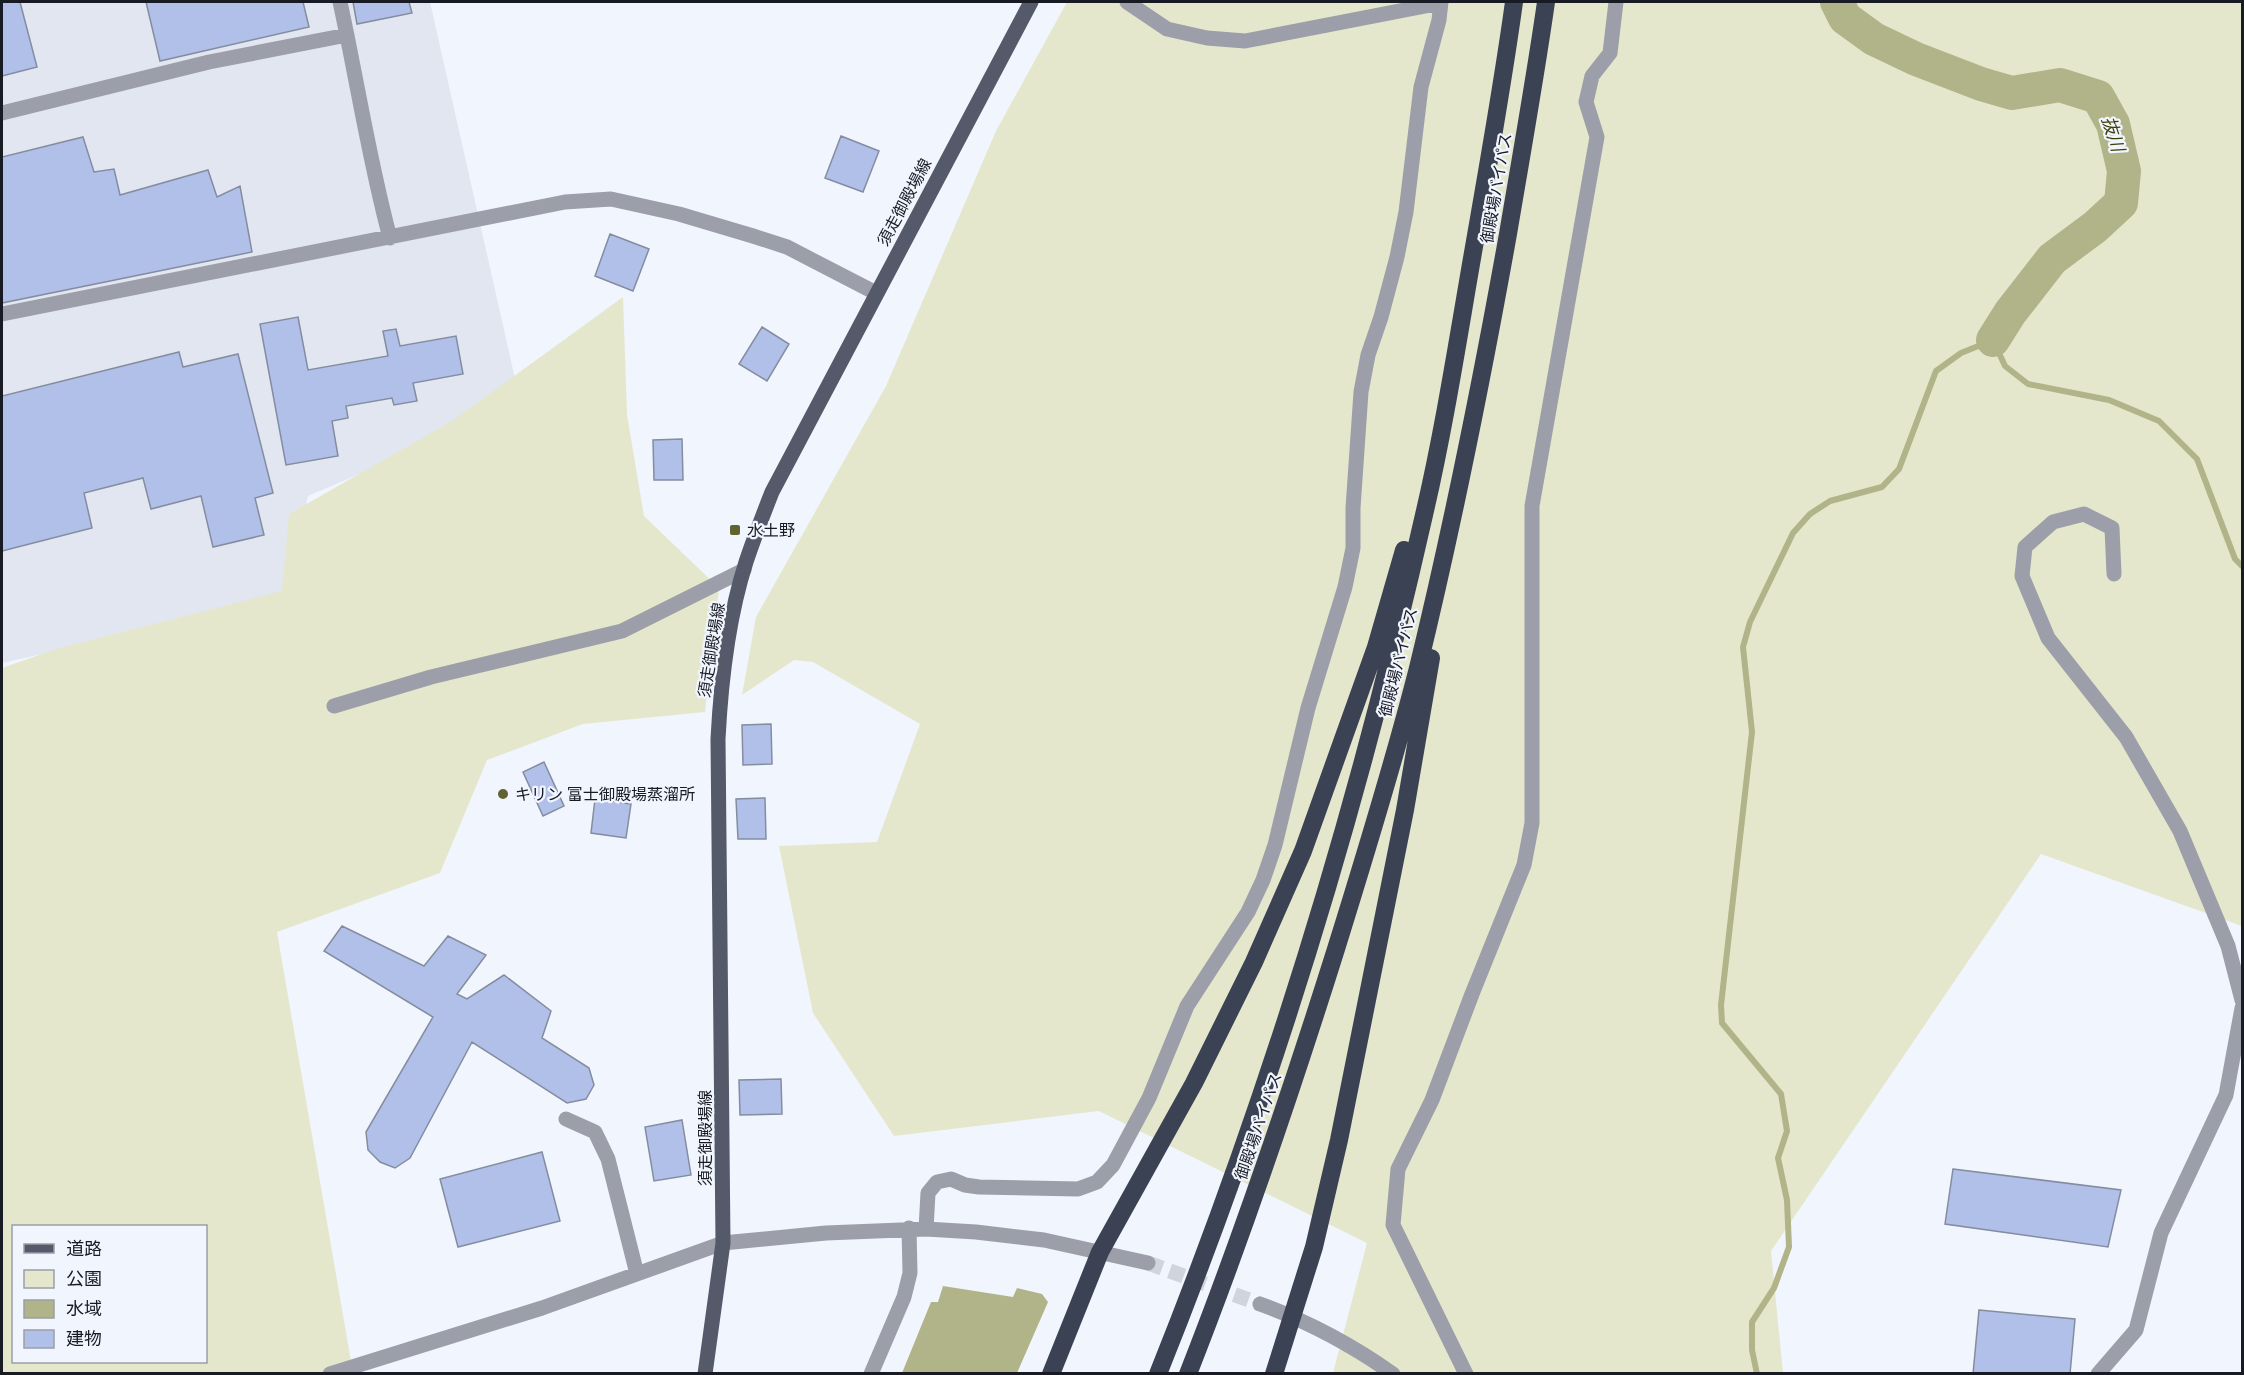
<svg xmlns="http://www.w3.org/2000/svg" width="2244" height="1375" font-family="'PT Serif','Noto Sans JP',serif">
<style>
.built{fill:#e1e6f1}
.green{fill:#e5e7cc;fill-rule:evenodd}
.water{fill:#b1b488}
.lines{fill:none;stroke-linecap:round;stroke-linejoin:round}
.stream{stroke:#b1b488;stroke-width:6}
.river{stroke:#b1b488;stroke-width:34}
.building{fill:#b1c0e9;stroke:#848ca0;stroke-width:1.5}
.minor-tunnel{stroke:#d0d4dd;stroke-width:15;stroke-dasharray:15 8;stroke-linecap:butt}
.minor{stroke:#9c9fa9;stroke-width:15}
.major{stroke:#545a6a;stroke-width:15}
.highway{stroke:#3b4253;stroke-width:18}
.poi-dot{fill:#616330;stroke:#f1f5fe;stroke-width:2}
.labels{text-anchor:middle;stroke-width:4.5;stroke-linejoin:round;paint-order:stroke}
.street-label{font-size:16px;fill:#181b23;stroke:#f1f5fe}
.poi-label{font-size:16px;fill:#181b23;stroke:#f1f5fe;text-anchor:start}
.water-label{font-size:18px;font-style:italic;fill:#3e3f08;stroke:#f1f5fe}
</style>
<rect width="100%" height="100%" fill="#f1f5fe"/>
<path class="built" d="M2 2H431H430L521 405 308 496 287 599 2 663Z"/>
<path class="green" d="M1067 2H2242V926L2041 854 1771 1251 1783 1373H1333L1367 1243 1099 1111 894 1136 813 1013 779 846 877 842 920 724 813 662 794 660 742 695 756 617 886 386 996 131Z
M623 297 627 415 644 516 719 588 705 712 583 724 487 760 440 873 277 932 353 1373H2V668L56 649 282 591 289 514 452 421ZM14 1226H206V1362H14Z"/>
<path class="water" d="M943 1286 1013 1297 1017 1288 1042 1294 1048 1302 1017 1373H902L931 1302H938Z"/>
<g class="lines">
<path class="stream" d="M1757 1374 1752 1350V1322L1774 1288 1789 1247 1787 1200 1778 1158 1787 1131 1781 1094 1722 1023 1721 1005 1752 732 1743 647 1750 622 1793 533 1810 514 1830 501 1882 487 1899 469 1936 371 1961 353 1993 340 2005 366 2028 384 2109 400 2159 421 2197 459 2235 559 2242 566"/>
<path class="river" d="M1837 2 1845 18 1874 39 1916 59 1981 84 2012 93 2060 85 2098 97 2113 124 2124 171 2121 203 2095 227 2052 259 2010 313 1993 340"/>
</g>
<path class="building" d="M2 2H20L37 67 2 76Z
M146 2H303L309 27 160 61Z
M353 2H409L412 13 357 24Z
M841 136 879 151 863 192 825 178Z
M83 137 94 172 114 169 120 195 208 170 217 197 240 186 252 252 2 303V157Z
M610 234 649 249 633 291 595 276Z
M298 317 308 370 388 356 383 331 396 329 400 346 456 336 463 374 413 383 417 401 394 405 392 398 346 406 348 418 332 421 338 456 286 465 260 324Z
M762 327 789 344 767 381 739 364Z
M179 352 183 367 238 354 273 493 255 498 264 535 213 547 201 496 151 509 143 478 84 493 92 528 2 551V396Z
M682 439 683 480H654L653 440Z
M771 724 772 764 743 765 742 725Z
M544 762 564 806 543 816 523 772Z
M765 798 766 839H738L736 799Z
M595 799 631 804 626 838 591 833Z
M342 926 424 966 448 936 486 955 457 994 467 999 504 975 551 1011 542 1038 589 1068 594 1085 586 1099 567 1103 472 1042 410 1158 395 1168 380 1162 368 1150 366 1132 433 1017 324 951Z
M781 1079 782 1114 740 1115 739 1080Z
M682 1120 691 1175 654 1181 645 1127Z
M542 1152 560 1221 458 1247 440 1179Z
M1953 1169 2121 1190 2108 1247 1945 1224Z
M1979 1310 2075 1319 2070 1374H1973Z"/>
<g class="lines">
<path class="minor-tunnel" d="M1148 1263 1260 1304"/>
<path class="minor" d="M340 2C357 80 369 160 390 238
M1127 2 1167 29 1207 38 1245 41 1441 3
M2 113 209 62 347 35
M2 314 565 202 611 199 679 214 753 236 787 247 876 293
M2114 574 2112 528 2084 514 2053 522 2025 547 2022 576 2048 638 2126 737 2180 831 2228 946 2242 1000
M334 706 431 677 622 631 744 570
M566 1119 595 1132 608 1159 637 1274
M926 1229 928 1193 937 1182 951 1179 965 1185 979 1187 1078 1189 1097 1182 1113 1165 1149 1098 1187 1006 1248 912 1263 880 1275 845 1308 708 1345 587 1353 548V508L1361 392 1368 355 1381 317 1397 257 1406 212 1421 87 1439 20 1441 2
M1260 1304C1307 1321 1352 1345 1393 1374
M330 1374 542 1308 723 1243 826 1233 926 1229 976 1232 1044 1240 1148 1263
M871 1374 904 1297 910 1273 909 1228
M1466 1374 1393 1225 1398 1169 1432 1100 1472 994 1524 865 1532 823V506L1597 137 1586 102 1592 76 1610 53 1616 2
M2098 1374 2136 1330 2161 1233 2226 1095 2242 1008"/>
<path class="major" d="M705 1374 723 1243 718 739C721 680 728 618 746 562 754 538 763 515 772 492L1031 2"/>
<path class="highway" d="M1051 1374 1100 1252 1194 1083 1254 962 1303 851 1376 647 1404 550
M1158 1374C1270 1095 1358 808 1424 515 1445 425 1459 332 1475 241 1489 161 1503 82 1514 2
M1188 1374C1243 1234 1291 1092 1336 949 1365 856 1394 762 1418 668 1453 524 1482 379 1508 234 1521 157 1535 79 1546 2
M1274 1374 1314 1247 1339 1140 1405 810 1431 658"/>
</g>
<g class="poi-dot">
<rect x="729" y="524" width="12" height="12" rx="3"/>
<circle cx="503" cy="794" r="6"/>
</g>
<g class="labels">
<g class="street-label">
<text transform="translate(1496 188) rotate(-80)" y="6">御殿場バイパス</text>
<text transform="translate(904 202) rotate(-62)" y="6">須走御殿場線</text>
<text transform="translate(711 650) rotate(-81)" y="6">須走御殿場線</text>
<text transform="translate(1398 662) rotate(-76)" y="6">御殿場バイパス</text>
<text transform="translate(1258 1126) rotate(-71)" y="6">御殿場バイパス</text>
<text transform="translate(705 1138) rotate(-90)" y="6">須走御殿場線</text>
</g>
<g class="poi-label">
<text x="747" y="536">水土野</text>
<text x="515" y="800">キリン 富士御殿場蒸溜所</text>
</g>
<g class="water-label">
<text transform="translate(2113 134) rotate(72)" y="6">抜川</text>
</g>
</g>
<rect width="2244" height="1375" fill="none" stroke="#181b23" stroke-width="6"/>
<rect x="12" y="1225" width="195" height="138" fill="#f1f5fe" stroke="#9a9ea6" stroke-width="1.5"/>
<rect x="24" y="1244" width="30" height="9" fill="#545a6a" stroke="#9a9ea6" stroke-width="1.5"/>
<text x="66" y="1255" font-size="18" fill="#181b23">道路</text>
<rect x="24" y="1270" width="30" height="18" fill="#e5e7cc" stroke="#9a9ea6" stroke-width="1.5"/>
<text x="66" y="1285" font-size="18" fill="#181b23">公園</text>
<rect x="24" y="1300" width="30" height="18" fill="#b1b488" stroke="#9a9ea6" stroke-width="1.5"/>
<text x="66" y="1315" font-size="18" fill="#181b23">水域</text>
<rect x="24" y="1330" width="30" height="18" fill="#b1c0e9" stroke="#9a9ea6" stroke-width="1.5"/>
<text x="66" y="1345" font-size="18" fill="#181b23">建物</text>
</svg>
